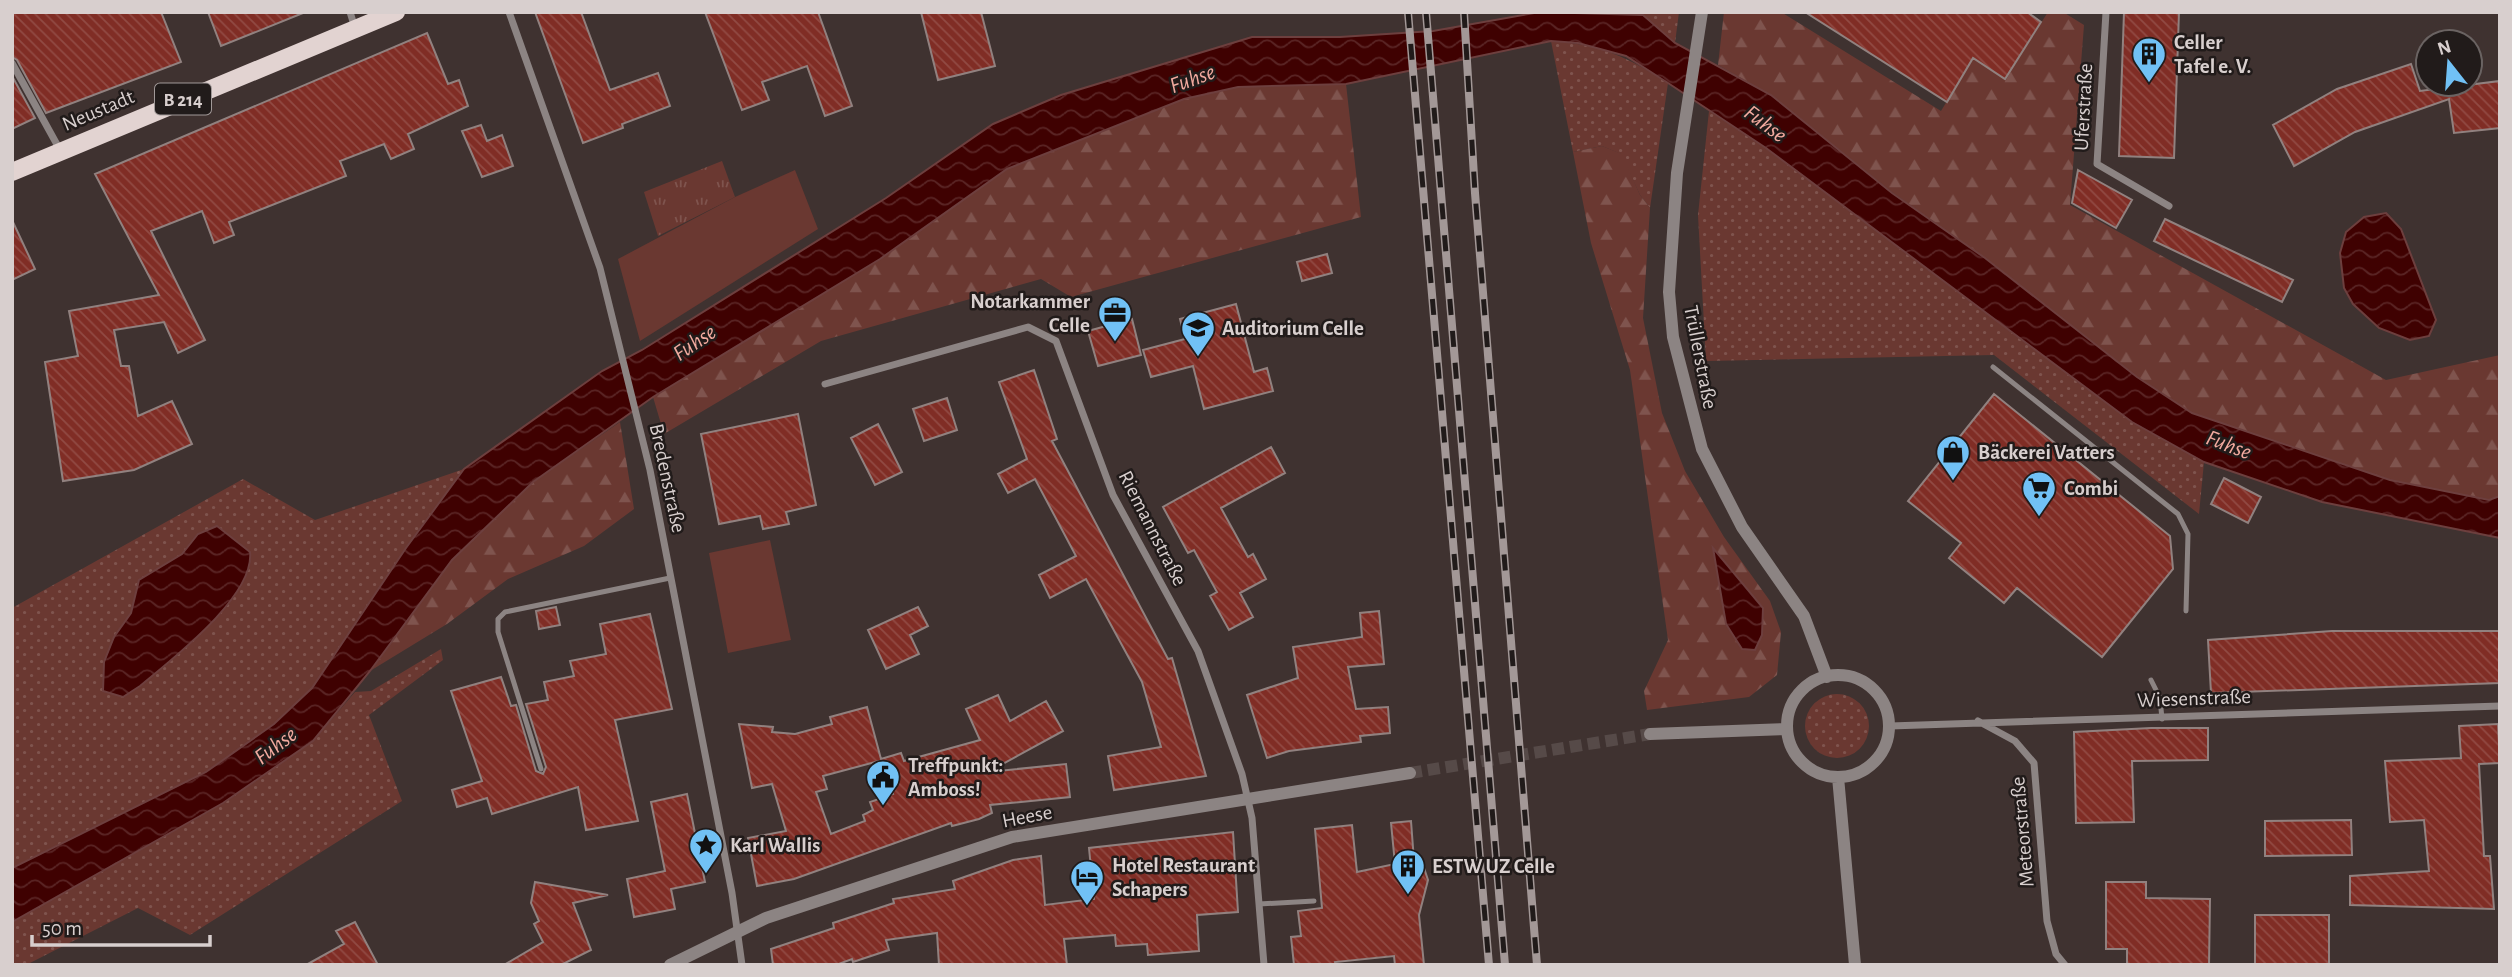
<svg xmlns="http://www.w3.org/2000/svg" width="2512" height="977" font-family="'Alegreya Sans',sans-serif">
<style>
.grass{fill:url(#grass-dots)}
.forest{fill:url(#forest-firs)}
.park{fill:url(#park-tufts)}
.pitch{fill:#6a3831}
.water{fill:url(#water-waves);stroke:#6d3f3e;stroke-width:2}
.building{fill:url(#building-back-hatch);stroke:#91817f;stroke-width:2;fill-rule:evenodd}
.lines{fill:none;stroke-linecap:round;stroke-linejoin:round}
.tertiary-tunnel{stroke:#564a48;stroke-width:12;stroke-dasharray:12 6;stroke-linecap:butt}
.service{stroke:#8c8483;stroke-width:5}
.minor{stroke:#8c8483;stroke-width:7}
.tertiary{stroke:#8c8483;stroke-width:12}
.primary{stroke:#e2d3d1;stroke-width:18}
.rail-casing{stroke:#a39897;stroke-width:8}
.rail{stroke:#211b1a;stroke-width:5;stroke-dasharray:16;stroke-linecap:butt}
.labels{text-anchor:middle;stroke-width:5;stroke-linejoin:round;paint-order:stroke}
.shield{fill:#211b1a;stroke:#a19998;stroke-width:2}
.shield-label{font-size:19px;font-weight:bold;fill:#d8cfce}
.poi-label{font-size:21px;font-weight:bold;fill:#d8cfce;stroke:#211b1a;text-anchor:start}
.street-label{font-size:21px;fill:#d8cfce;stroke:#211b1a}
.water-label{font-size:23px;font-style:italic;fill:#f2aa9f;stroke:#211b1a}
</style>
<defs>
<pattern id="grass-dots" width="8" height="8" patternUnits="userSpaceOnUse" patternTransform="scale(1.75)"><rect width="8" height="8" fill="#6a3831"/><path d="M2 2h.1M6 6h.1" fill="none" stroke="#7f544e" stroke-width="1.8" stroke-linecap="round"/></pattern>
<pattern id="forest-firs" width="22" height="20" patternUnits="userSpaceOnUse" patternTransform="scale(1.75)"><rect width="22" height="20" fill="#6a3831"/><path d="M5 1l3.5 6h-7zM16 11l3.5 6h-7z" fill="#7f544e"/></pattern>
<pattern id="park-tufts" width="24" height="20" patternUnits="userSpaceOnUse" patternTransform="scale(1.75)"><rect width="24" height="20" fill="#6a3831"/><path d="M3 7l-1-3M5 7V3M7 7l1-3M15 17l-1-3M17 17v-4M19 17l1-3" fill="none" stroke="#7f544e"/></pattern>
<pattern id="water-waves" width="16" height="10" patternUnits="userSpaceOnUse" patternTransform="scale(1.75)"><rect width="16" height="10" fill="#3f0101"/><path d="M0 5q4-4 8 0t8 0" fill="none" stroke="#5a2525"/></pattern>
<pattern id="building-back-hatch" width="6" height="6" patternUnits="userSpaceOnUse" patternTransform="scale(1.75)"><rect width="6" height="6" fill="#802d25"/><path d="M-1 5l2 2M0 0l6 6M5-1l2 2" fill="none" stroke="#914a43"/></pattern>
</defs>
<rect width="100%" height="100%" fill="#3f3230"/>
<path class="grass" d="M1632 12H1679L1675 43 1643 15Z
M1551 41C1603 45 1625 56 1668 83L1650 208 1640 195 1621 154 1602 146 1573 152Z
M1709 111 1766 148 2132 422 2204 462 2199 514 1994 355 1706 361 1698 215Z
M464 469 406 548 312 688 274 724 206 772 12 868V608L243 479 315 520Z
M441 649 443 660 369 715 402 801 190 935 138 908 26 965H12V922L224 803 313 741 355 692 371 691Z
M1805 726a32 32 0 1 1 64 0a32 32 0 1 1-64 0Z"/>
<path class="forest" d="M1724 12H1781L1941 111 1973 58 2005 79 2048 12H2063L2084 25 2070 205 2386 380 2500 355V496L2489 500 2390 480 2192 413 2137 377 1985 258 1892 192 1771 95 1718 65Z
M1346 84 1361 217 1071 297 1041 279 821 341 664 434 653 397 880 259 1007 169 1184 99 1238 87Z
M1602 146 1622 154 1640 195 1650 208 1643 318 1662 413 1685 471 1724 537 1770 601 1781 632 1777 675 1749 697 1647 710 1644 691 1668 640 1630 370 1591 243 1573 152Z
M620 422 634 509 584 546 508 579 447 624 370 671 452 560 533 482Z"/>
<path class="park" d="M722 161 735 197 658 236 644 192Z"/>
<path class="pitch" d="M795 170 818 229 640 341 618 259 735 197Z
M770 540 791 640 728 653 709 553Z"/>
<path class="water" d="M1540 12 1643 15 1675 43 1771 95 1892 193 1985 258 2137 377 2192 413 2390 480 2489 500 2500 496V538L2322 502 2204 462 2132 422 1766 148 1668 83 1626 56 1578 43 1551 41 1346 84 1238 87 1184 99 1007 169 880 259 653 397 533 482 452 560 370 671 313 741 223 803 12 922V868L206 772 274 724 312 688 406 548 464 469 602 371 642 350 886 198 993 124 1061 95 1252 37H1340L1433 31Z
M2386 213 2401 229 2436 320 2429 336 2410 340 2379 328 2353 304 2344 288 2340 253 2346 232 2364 217Z
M217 526 250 552C255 596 172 659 140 686L123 697 103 691 104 662 114 637 131 613 139 580 182 554 198 534Z
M1713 548 1763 608 1762 635 1755 650 1742 649 1726 624Z"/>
<path class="building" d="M12 12H161L181 62 46 113 17 60 12 57Z
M208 12H303V13L221 46Z
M535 12H581L610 90 658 73 670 106 622 124 623 128 583 143Z
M705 12H818L852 106 825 116 807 66 762 82 769 100 742 110Z
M921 12H981L995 66 938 80Z
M1805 12H2027L2041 22 2005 79 1973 58 1947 102Z
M2124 12H2179L2174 158 2119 156Z
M427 33 448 84 459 80 468 106 408 134 414 149 391 159 384 144 340 161 346 176 229 222 234 235 214 243 202 211 151 231 205 340 178 353 164 322 114 330 121 366H129L138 416 172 401 192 444 134 470 63 481 45 362 78 356 69 311 159 295 95 174Z
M2411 64 2420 91 2500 81V128L2454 133 2449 99 2355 132 2294 166 2273 125 2337 89Z
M12 76 35 118 12 129Z
M481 125 487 141 502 135 513 166 482 177 462 131Z
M2078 170 2132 200 2116 228 2072 203Z
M2165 219 2293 280 2282 302 2154 241Z
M12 220 35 269 12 280Z
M1327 254 1332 273 1302 281 1297 262Z
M1236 304 1254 372 1267 368 1273 391 1204 409 1193 366 1151 377 1143 350 1185 339 1180 319Z
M1132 319 1141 355 1098 366 1088 331Z
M1034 370 1057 439 1052 441 1168 659 1172 658 1206 776 1114 790 1108 756 1161 747 1142 682 1086 579 1050 598 1039 575 1076 556 1035 479 1008 493 998 474 1027 459 999 382Z
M1994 394 2170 536 2173 569 2102 657 2017 588 2004 603 1949 558 1961 543 1908 501Z
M947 398 957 430 924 441 913 409Z
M798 414 816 505 786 512 789 524 763 529 760 516 719 524 701 434Z
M878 424 902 472 875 485 851 438Z
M1271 447 1285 473 1221 508 1248 557 1253 554 1266 579 1240 593 1253 617 1229 630 1210 596 1217 592 1194 550 1188 553 1163 507Z
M2224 478 2261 497 2248 523 2211 504Z
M556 607 560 625 539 629 536 611Z
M918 607 928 626 910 635 919 654 886 669 868 630Z
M1379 611 1384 664 1348 667 1356 709 1388 707 1390 733 1360 736 1361 742 1289 751 1267 758 1247 695 1298 678 1293 647 1362 637 1360 613Z
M650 614 672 709 615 720 638 821 586 830 578 787 492 814 487 798 457 807 452 790 482 781 451 691 501 677 511 706 516 705 536 771 543 774 546 767 526 704 548 700 544 682 574 676 570 661 606 654 600 624Z
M2332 631H2500V683L2211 693 2208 640Z
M998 695 1010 721 1046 701 1063 731 988 772 1066 764 1070 797 990 805 992 813 979 819 952 826 951 823 794 879 757 886 748 838 786 831 772 784 752 788 739 724 773 727 772 732 795 734 832 724 830 717 867 707 881 759 901 753 904 761 980 740 966 709ZM879 761 893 794 870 802 873 810 863 815 865 821 831 834 816 792 827 789 823 776Z
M2498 724 2500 763 2479 764 2484 856H2490L2494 909 2350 905V876L2429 871 2424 820 2390 822 2385 761 2461 758 2459 726Z
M2151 728H2208V760L2132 761 2134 822 2076 823 2074 732Z
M687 794 705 882 671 889 675 909 634 917 627 879 665 871 651 802Z
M2351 820 2352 855 2265 856V821Z
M1411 821 1414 861 1421 859 1428 880 1419 915 1424 965H1395L1394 956 1335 962 1336 965H1294L1291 937 1301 936 1298 911 1322 908 1315 829 1352 825 1357 872 1395 864 1391 823Z
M1233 832 1238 912 1197 915 1199 951 1148 955 1147 944 1116 946 1115 935 1064 939 1067 965H939L937 933 886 940 889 950 853 962 852 959 836 965H773L771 949 834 928 833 923 894 903 893 899 955 889 953 881 1013 860 1041 856 1045 905 1094 899 1089 848Z
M535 882 608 895 573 903 591 950 561 965H504L543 942 534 924 539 921 531 903Z
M2106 882H2146V898L2210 899 2209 965H2127V949H2106Z
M2255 915H2329V965H2255Z
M355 922 378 965H306L344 944 336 931Z"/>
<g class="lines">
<path class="tertiary-tunnel" d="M1410 773 1650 734"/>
<path class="service" d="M1993 367 2178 514 2188 534 2186 611
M2151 680 2160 698 2162 719
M541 769 498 632V619L505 612 670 578
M1259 904 1314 901"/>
<path class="minor" d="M350 12 355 28
M509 12 600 268 650 470 732 893 742 965
M2106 12 2097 164 2169 206
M12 63 60 150
M825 384 1028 327 1056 341 1113 495 1198 651 1242 774 1252 818 1264 965
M1978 721 2015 741 2034 763 2047 921 2056 954 2065 965
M1890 726 2500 706"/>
<path class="tertiary" d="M1702 12 1677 173 1669 292 1673 337 1702 449 1742 527 1804 616 1827 677
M1787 726a51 51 0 1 1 102 0a51 51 0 1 1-102 0Z
M1650 734 1787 729
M1838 777 1855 965
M670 965 766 918 1012 837 1410 773"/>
<path class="primary" d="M12 172 396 12"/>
<g class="rail-casing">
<path id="rail" d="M1408 12 1489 965
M1426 12 1505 965
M1464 12 1475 193 1537 965"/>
</g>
<use href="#rail" class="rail"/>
</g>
<defs>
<g id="building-pin" transform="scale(1.75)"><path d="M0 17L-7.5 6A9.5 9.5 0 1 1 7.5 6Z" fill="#71c1f5" stroke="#211b1a"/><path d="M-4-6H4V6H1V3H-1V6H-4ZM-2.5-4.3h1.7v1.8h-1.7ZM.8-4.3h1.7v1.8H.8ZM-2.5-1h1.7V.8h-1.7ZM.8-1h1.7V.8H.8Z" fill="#111"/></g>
<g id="office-pin" transform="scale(1.75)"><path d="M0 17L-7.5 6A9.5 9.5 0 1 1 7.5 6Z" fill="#71c1f5" stroke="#211b1a"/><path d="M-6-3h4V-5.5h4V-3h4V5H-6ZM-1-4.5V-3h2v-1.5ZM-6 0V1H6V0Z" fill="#111"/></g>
<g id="university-pin" transform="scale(1.75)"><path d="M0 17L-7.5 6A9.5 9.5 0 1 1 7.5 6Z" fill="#71c1f5" stroke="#211b1a"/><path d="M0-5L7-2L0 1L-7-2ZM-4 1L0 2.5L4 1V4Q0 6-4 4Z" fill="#111"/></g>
<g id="shop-pin" transform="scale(1.75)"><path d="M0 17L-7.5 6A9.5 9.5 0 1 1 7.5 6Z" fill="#71c1f5" stroke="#211b1a"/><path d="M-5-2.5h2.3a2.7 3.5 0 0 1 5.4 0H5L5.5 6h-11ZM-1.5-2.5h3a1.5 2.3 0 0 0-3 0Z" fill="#111"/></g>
<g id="supermarket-pin" transform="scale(1.75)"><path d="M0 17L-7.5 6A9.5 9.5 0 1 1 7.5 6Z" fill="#71c1f5" stroke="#211b1a"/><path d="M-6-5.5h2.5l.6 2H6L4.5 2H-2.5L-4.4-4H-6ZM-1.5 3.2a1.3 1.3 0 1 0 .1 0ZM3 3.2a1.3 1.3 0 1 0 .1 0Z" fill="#111"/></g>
<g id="civic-pin" transform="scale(1.75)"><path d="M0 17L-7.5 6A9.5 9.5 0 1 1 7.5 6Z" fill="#71c1f5" stroke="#211b1a"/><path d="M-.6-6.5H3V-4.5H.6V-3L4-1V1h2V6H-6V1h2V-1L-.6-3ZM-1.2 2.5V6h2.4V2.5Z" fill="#111"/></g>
<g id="sight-pin" transform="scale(1.75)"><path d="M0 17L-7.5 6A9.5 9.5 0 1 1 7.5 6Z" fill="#71c1f5" stroke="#211b1a"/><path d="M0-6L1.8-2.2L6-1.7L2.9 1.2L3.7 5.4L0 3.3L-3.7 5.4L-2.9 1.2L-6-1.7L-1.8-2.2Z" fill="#111"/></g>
<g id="hotel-pin" transform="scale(1.75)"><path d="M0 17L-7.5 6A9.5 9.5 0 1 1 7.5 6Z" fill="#71c1f5" stroke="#211b1a"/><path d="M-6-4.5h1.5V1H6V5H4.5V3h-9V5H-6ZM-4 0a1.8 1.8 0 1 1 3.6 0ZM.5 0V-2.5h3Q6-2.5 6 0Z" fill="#111"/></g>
</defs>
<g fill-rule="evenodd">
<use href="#building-pin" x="2149" y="54"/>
<use href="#office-pin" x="1115" y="313"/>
<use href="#university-pin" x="1198" y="328"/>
<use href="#shop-pin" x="1953" y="452"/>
<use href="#supermarket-pin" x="2039" y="488"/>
<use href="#civic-pin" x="883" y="777"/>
<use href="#sight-pin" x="706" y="845"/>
<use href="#building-pin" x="1408" y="866"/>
<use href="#hotel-pin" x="1087" y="877"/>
</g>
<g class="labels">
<rect class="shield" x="155" y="83.5" width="56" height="31" rx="5"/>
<g class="shield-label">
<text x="183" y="106">B 214</text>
</g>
<g class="poi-label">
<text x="2174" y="49">Celler<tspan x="2174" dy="24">Tafel e. V.</tspan></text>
<text x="1090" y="308" text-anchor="end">Notarkammer<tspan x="1090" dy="24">Celle</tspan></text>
<text x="1222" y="335">Auditorium Celle</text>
<text x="1978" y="459">Bäckerei Vatters</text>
<text x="2064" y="495">Combi</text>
<text x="908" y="772">Treffpunkt:<tspan x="908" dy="24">Amboss!</tspan></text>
<text x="730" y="852">Karl Wallis</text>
<text x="1112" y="872">Hotel Restaurant<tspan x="1112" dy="24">Schapers</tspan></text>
<text x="1432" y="873">ESTW UZ Celle</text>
</g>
<g class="street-label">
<text transform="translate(2083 107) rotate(-87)" y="7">Uferstraße</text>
<text transform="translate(98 110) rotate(-23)" y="7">Neustadt</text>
<text transform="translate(1701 357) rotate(79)" y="7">Trüllerstraße</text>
<text transform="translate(668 478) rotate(78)" y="7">Bredenstraße</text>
<text transform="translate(1153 528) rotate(63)" y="7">Riemannstraße</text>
<text transform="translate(2194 698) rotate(-2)" y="7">Wiesenstraße</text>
<text transform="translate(1027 816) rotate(-11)" y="7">Heese</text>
<text transform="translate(2022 832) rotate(-95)" y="7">Meteorstraße</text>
</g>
<g class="water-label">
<text transform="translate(1192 78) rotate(-20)" y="8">Fuhse</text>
<text transform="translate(1766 123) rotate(37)" y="8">Fuhse</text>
<text transform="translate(694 342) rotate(-34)" y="8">Fuhse</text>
<text transform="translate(2229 444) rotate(21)" y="8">Fuhse</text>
<text transform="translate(275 745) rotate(-37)" y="8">Fuhse</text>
</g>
</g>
<rect width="2512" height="977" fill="none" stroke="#d8cfce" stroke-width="28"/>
<g transform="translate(2449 63) rotate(343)"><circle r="33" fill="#211b1a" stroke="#6a6362" stroke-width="2"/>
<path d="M0-5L12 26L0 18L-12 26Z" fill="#71c1f5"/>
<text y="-10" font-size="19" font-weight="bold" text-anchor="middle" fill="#d8cfce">N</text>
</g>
<path d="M32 935v10h178v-10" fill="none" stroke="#d8cfce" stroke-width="3.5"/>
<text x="42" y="935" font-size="21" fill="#d8cfce" stroke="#211b1a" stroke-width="5" paint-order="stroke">50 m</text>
</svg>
